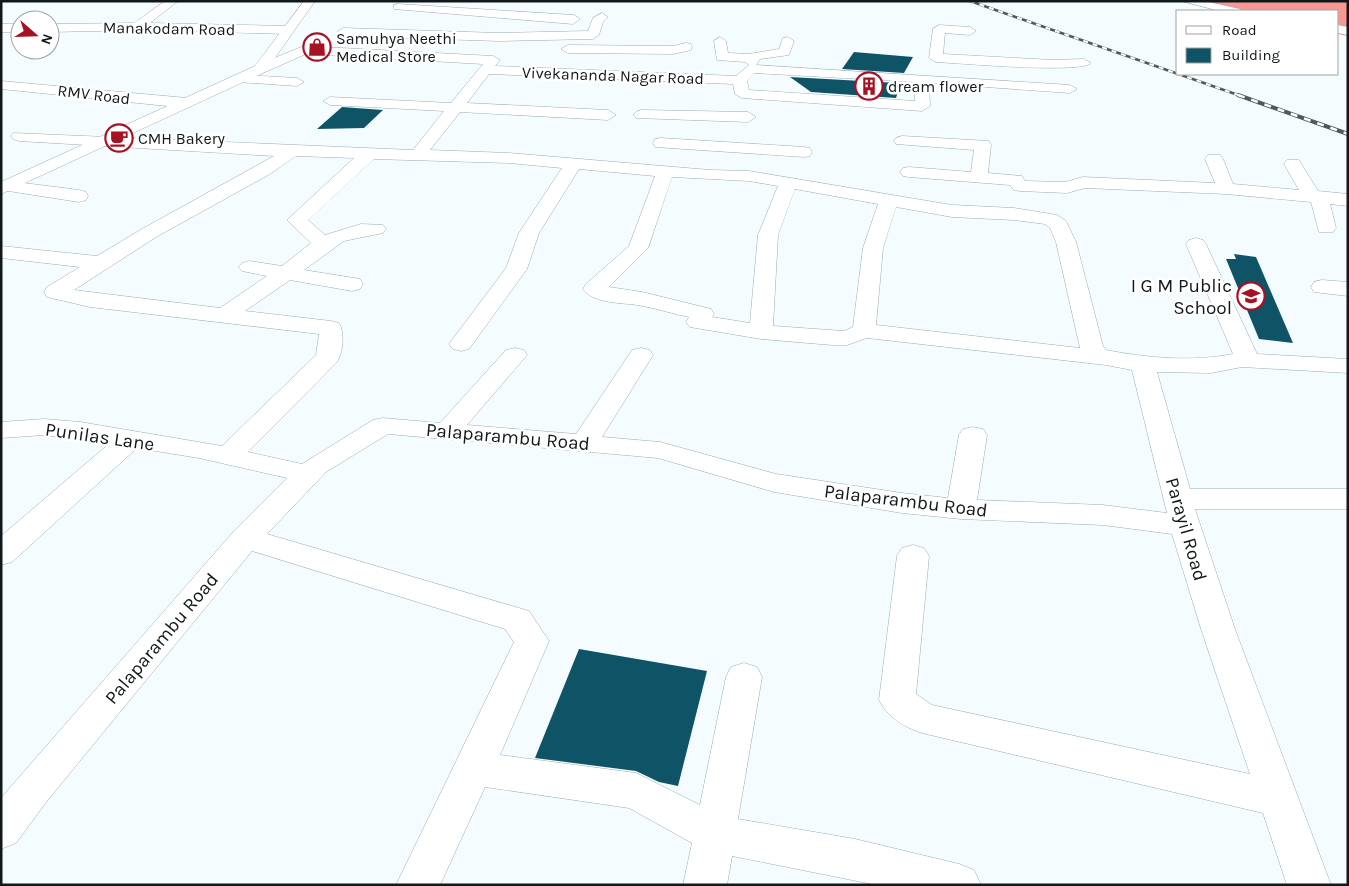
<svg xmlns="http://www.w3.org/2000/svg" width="1349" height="886" font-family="Karla,sans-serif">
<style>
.water{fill:#f99893}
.building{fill:#0f5466}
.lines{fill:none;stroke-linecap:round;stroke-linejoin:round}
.minor-casing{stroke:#99acb3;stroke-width:1}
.major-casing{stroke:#99acb3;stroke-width:1}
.minor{fill:#fff;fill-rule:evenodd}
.major{fill:#fff;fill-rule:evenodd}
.rail-far1-casing{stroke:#51585a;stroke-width:2.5}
.rail-casing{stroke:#51585a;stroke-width:4}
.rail-far1{stroke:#fff;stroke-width:2;stroke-dasharray:5;stroke-linecap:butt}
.rail{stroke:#fff;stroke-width:2.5;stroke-dasharray:7;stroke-linecap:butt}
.labels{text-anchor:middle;stroke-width:5;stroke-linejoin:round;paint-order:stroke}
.far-street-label{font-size:16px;fill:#11181a;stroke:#fff}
.far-poi-label{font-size:16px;fill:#11181a;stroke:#fff;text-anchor:start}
.poi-label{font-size:19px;fill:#11181a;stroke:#fff;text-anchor:end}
.street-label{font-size:19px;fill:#11181a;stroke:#fff}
</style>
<rect width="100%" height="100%" fill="#f4fcff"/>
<path class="water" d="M1179 1H1348V36L1338 34V11H1226Z"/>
<path class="building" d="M854 52 913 57 904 73 842 69Z
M790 77 898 83V92L896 98 811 92Z
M342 107 383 110 364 128 317 129Z
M1234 254 1256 257 1293 343 1259 339 1226 259H1236Z
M579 649 707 671 678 786 659 782 636 771 535 758Z"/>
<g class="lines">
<g class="minor-casing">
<path id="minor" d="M165 1H178L150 23 287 26 293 30 287 34 144 30 50 32V24L134 23Z
M1181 1H1204L1240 9 1242 11H1220Z
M398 4 574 15 580 19 573 24 394 9V5Z
M602 13 608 17 603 22 599 35 593 39 499 41 343 36 337 32 343 28 499 33 588 31 593 18Z
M1 24H20V32H1Z
M939 25 970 27 976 31 970 35 945 33 943 54 1053 60 1084 59 1091 63C1082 74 957 63 936 62L929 58 933 29Z
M1338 25 1348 27V35L1338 33Z
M720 37 726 41 728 53 749 54 779 49 783 38 788 37 794 41 789 55 760 59 756 65 1070 85 1077 89 1070 93 929 83 930 106 922 111 742 98 735 94 733 84 489 74 467 103 608 110 616 115 608 120 460 112 430 150 509 153 710 170 749 171 952 205 1014 208 1057 215 1066 221 1076 242 1103 346 1106 350C1147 358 1192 362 1233 354L1186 244 1189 240 1196 238 1203 240 1206 244 1257 354 1348 359V373L1242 367 1211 373 1157 372 1190 489H1348V509H1195L1236 632 1331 885H1287L1263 813 922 733C904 727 887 717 879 700L897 556 902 548 913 545 924 548 929 556 916 694 932 705 1250 774 1202 632 1172 534 1103 525 961 519 902 513 774 492 658 458 388 434 326 472 267 534 529 611 549 641 500 755 636 773 700 805 726 677 731 667 744 663 757 667 762 677 738 819 855 839 959 864 974 870 981 885H877L732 856 727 885H683L692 843 629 808 485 787 440 885H396L514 642 505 629 252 551 47 801 16 843 1 849V798L234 531 287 478 199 458 137 448 12 562 1 565V536L110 443 44 435 1 438V422L44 419 80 422 222 446 316 355 319 334 90 307 47 297 44 292 47 287 80 267 1 258V246L97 256 142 229 274 156 19 141 13 139 11 136 13 133 413 150 444 111 330 105 323 101 330 97 451 103 483 64 306 54 265 72H255L253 69 255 66 323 38 329 42 322 47 493 56 500 60 495 66 736 76 749 65 745 62 717 60 714 41ZM754 73 915 82V101L749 90 747 81ZM296 156 354 158 287 220 311 243 282 266 249 261 242 263 238 267 242 271 267 276 220 308 74 290 156 237 270 174ZM374 159 509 163 562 168 519 233 506 268 449 344 453 349 461 351 469 349 527 269 539 233 579 169 655 176 629 246 586 284 583 289C594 305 625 302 643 306 658 309 674 314 689 317L686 322 690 327 761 339 832 345H847L867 338 1106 365 1132 370 1167 513 1103 505 977 500 987 435 983 429 973 427 963 429 959 435 948 498 902 493 776 474 660 442 602 437 653 355 650 350 641 348 632 350 576 434 467 425 527 355 524 350 515 348 506 350 440 423 383 418 373 420 302 464 248 452 337 362C343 353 345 332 339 323L331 321 245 311 290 280 352 291 360 289 363 284 360 279 304 270 344 241 383 233 386 229 383 225 361 224 325 235 308 220ZM672 177 749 181 778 186 758 235 750 323 712 317 714 314 711 309 642 292 609 287 648 248ZM795 189 878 204 863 248 853 327 844 331 773 326 778 235ZM896 207 952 217 1014 220 1045 224 1050 228 1056 242 1080 348 876 325 883 248Z
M686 43 691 44 692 47 691 50 673 54 568 53 561 49 568 45 673 46Z
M243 75 297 78 304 82 297 86 238 82 236 79 238 76Z
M1 81 187 98 195 103 187 108 1 89Z
M641 110 748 112 756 117 748 122 636 118 633 115 636 112Z
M902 136 989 141 991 145 988 173 1022 176 1025 181 1065 182 1083 177 1215 183 1205 159 1208 155H1220L1223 159 1233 184 1299 190 1284 164 1287 160H1299L1318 191 1348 194V206L1330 204 1336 228 1333 232H1319L1311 202 1226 194 1085 188 1067 193 1020 191 1014 190 1010 185 909 177 903 176 900 172 903 168 909 167 971 172 974 150 896 144 894 141 896 138Z
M661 138 804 147 810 148 812 152 810 156 804 157 655 147 653 143 655 139Z
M8 181 79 190 86 192 88 196 86 200 79 202 2 190 1 183Z
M1322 280 1348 282V296L1314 292 1311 287 1314 282Z"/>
</g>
<g class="major-casing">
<path id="major" d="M304 1H315L265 72 1 194V182L255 66Z"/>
</g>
<use href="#minor" class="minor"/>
<use href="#major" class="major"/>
<g class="rail-far1-casing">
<path id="rail-far1" d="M970 1 1241 96"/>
</g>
<g class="rail-casing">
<path id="rail" d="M1238 95 1348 134"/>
</g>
<use href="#rail-far1" class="rail-far1"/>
<use href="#rail" class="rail"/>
</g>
<defs>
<g id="shop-ring" transform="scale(1.4375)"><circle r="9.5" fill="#fff" stroke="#a81124" stroke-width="1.5"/><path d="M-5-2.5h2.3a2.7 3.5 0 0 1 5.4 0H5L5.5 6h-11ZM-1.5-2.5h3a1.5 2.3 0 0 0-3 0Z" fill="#a81124"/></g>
<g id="building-ring" transform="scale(1.4375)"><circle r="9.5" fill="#fff" stroke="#a81124" stroke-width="1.5"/><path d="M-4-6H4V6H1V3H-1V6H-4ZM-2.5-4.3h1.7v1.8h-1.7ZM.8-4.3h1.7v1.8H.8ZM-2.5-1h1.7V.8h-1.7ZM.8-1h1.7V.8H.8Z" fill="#a81124"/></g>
<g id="cafe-ring" transform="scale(1.4375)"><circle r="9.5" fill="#fff" stroke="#a81124" stroke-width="1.5"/><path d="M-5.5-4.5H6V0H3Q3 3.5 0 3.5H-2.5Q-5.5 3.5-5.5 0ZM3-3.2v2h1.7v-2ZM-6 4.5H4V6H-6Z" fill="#a81124"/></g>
<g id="school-ring" transform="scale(1.4375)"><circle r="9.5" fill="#fff" stroke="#a81124" stroke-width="1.5"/><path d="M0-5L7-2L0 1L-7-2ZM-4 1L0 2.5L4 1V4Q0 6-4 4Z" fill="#a81124"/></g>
</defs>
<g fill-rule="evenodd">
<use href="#shop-ring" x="317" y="47"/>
<use href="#building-ring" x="869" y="86"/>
<use href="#cafe-ring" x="119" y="138"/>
<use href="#school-ring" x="1251" y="296"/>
</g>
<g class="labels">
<g class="far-street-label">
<text transform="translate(169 28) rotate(1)" y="6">Manakodam Road</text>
<text transform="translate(613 75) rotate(2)" y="6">Vivekananda Nagar Road</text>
<text transform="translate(94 94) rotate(7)" y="6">RMV Road</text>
</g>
<g class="far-poi-label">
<text x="336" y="44">Samuhya Neethi<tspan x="336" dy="18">Medical Store</tspan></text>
<text x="888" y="92">dream flower</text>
<text x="138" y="144">CMH Bakery</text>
</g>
<g class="poi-label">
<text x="1232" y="292">I G M Public<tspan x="1232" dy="22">School</tspan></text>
</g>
<g class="street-label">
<text transform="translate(100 436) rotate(8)" y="7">Punilas Lane</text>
<text transform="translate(508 436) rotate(5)" y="7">Palaparambu Road</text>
<text transform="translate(906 500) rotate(7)" y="7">Palaparambu Road</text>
<text transform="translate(1187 529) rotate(74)" y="7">Parayil Road</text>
<text transform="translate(161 638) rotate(-50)" y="7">Palaparambu Road</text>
</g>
</g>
<rect width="1349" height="886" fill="none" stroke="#11181a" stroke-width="5"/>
<rect x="1176" y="10" width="162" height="65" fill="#ffffff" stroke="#a0a3a3"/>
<rect x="1186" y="26" width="25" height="8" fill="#ffffff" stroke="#a0a3a3"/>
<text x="1222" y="35" font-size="15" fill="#11181a">Road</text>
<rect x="1186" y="48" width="25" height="15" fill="#0f5466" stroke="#a0a3a3"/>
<text x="1222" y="60" font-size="15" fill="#11181a">Building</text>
<g transform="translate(35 35) rotate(110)"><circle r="24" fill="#ffffff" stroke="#a0a3a3"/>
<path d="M0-4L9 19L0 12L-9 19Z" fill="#a81124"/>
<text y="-8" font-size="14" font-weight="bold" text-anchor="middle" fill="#11181a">N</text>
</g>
</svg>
